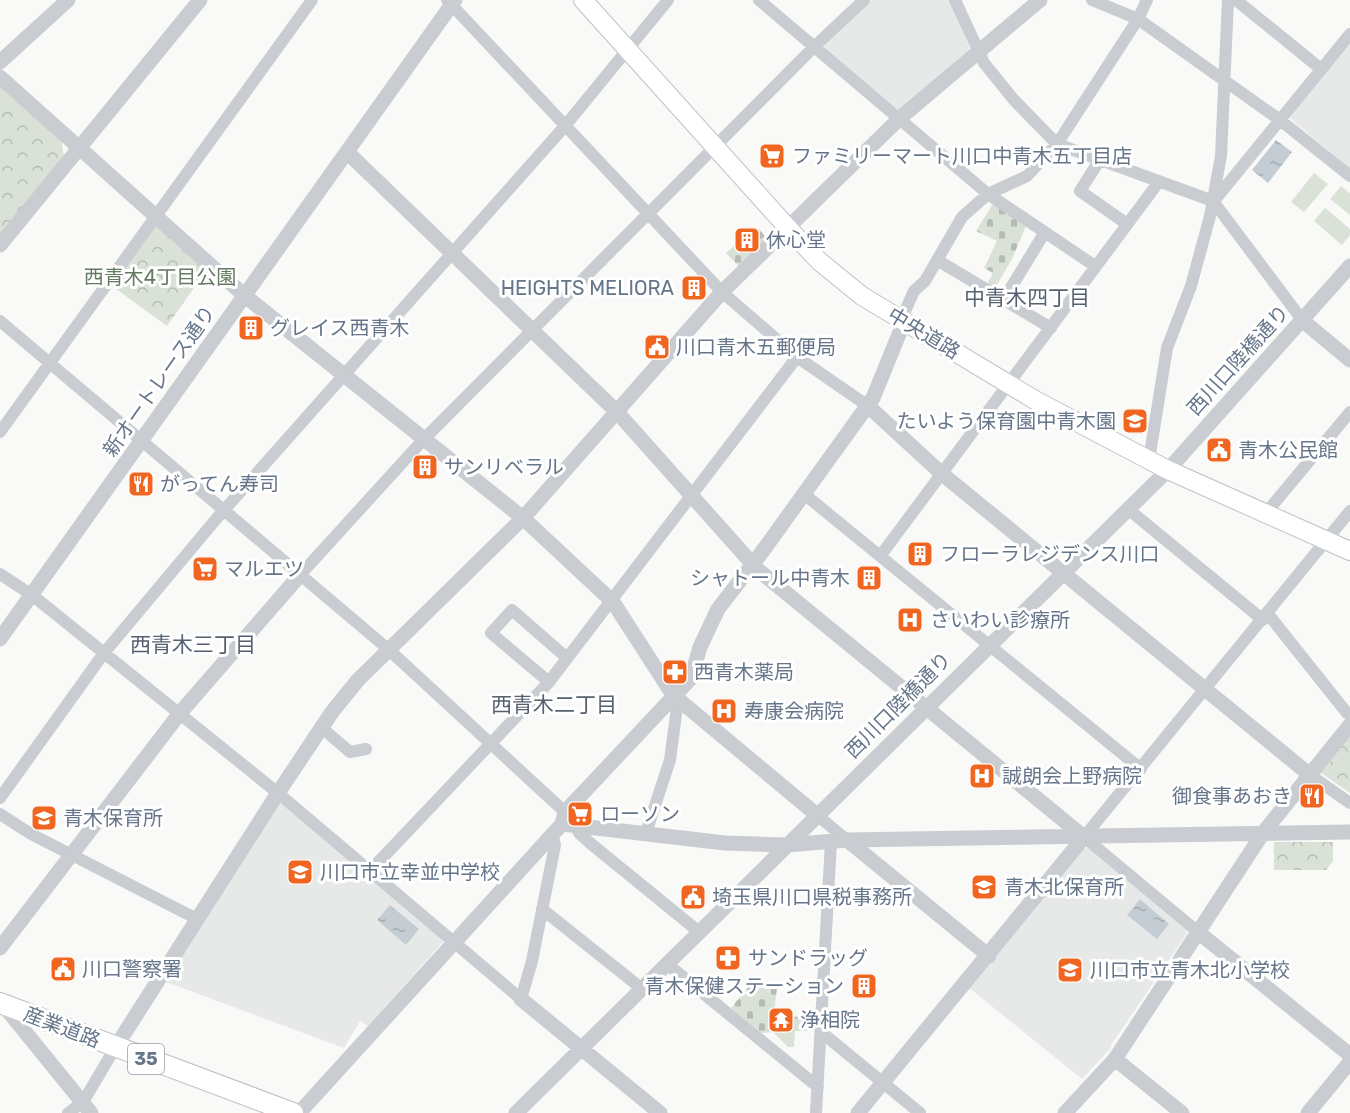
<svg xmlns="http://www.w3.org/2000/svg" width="1350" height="1113" font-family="Rubik,'Noto Sans JP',sans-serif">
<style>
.built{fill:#e7e8e8}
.green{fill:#dae2d8}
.cemetery{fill:url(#cemetery-stones)}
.park{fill:url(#park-crowns)}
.water{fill:url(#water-ripples)}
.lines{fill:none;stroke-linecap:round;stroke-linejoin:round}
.secondary-casing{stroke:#bdc1c7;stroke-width:20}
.primary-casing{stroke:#bcbfc4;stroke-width:22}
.minor{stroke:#c9ccd0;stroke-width:12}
.tertiary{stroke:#c9ccd0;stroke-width:15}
.secondary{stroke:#fff;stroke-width:18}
.primary{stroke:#fff;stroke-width:20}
.labels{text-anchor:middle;stroke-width:6;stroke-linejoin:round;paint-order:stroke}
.shield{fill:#fff;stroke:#949fad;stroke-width:1.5}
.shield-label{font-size:18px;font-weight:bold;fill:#66768a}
.poi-label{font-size:20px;fill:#66768a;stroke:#fff;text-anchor:start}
.park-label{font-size:20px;fill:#647b62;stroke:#fff}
.street-label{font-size:20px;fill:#66768a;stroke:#fff}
.neighbourhood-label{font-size:21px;fill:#55616f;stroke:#fff}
</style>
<defs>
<pattern id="cemetery-stones" width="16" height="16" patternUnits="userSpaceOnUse" patternTransform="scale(1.5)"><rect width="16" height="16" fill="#dae2d8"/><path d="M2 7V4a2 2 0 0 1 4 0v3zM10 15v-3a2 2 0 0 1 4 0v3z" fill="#b5bcb5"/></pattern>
<pattern id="park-crowns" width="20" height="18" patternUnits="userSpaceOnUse" patternTransform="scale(1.5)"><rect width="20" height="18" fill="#dae2d8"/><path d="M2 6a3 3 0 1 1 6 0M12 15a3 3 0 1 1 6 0" fill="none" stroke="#b5bcb5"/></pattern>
<pattern id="water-ripples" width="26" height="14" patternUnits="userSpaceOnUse" patternTransform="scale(1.5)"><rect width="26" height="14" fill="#c4cdd4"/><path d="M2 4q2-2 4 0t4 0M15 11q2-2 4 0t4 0" fill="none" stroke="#a3abb2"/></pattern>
</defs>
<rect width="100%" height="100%" fill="#f9f9f7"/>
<path class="built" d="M871 0H949L969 46V50L901 109H897L825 49 824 44Z
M1350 42V169L1291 119 1290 115Z
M284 803 443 939 442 943 368 1026 360 1021 344 1048 166 982 280 804Z
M1088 848 1186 930 1187 934 1168 961 1162 962 1153 978 1154 982 1111 1045 1110 1049 1082 1079 968 987 1081 849Z"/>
<path class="green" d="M1314 173 1328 184 1304 212 1291 202Z
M1341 186 1350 193V215L1330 199Z
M1325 208 1350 229V235L1342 245 1314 221Z"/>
<path class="cemetery" d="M994 202 1026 226 1012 259 994 290 986 286 993 273 984 268 997 241 976 231Z
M759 229 768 240 739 267 726 253 739 242 747 250 757 240 753 235Z
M757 976V985L777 988 774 1014 816 1019 814 1031H795L794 1047H788L773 1032 761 1033 731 1008Z"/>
<path class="park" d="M0 84 61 139 64 157 0 234Z
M158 226 206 271 167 326 112 286 152 227Z
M1350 737V793L1321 773Z
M1274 842H1333V861L1326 870H1274Z"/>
<path class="water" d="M1276 140 1292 152 1268 183 1252 170Z
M1140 899 1169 924 1157 939 1127 915Z
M390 905 419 929 406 945 377 920Z"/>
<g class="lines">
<g class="secondary-casing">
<path id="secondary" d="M583 0 788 228 819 261 862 296 1035 400 1168 470 1350 551"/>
</g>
<g class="primary-casing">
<path id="primary" d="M0 1003 293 1113"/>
</g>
<path class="minor" d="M447 0 722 292 797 357 868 406
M759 0 988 194 1095 266
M955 0 984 63 1014 100 1057 144 1213 201 1303 321
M1092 0 1138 19 1280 120 1350 176
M1236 0 1321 69
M1099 161 1080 191 1127 224
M1214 201 1350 34
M937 260 1051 328
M1004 299 1045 232
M901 320 914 291 925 281 962 217 988 194 1027 176 1057 144 1138 19 1147 0
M0 321 388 649 565 812
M0 432 312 0
M1149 460 1167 348 1191 286 1210 216 1221 156 1228 0
M804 494 1141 769
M1128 509 1263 620
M1266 513 1350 412
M881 555 1158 183
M0 574 32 595 278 793 521 999 532 961 555 845 552 833
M300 575 423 440 815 46 864 0
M1268 614 1347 713
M549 682 491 633 512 610 567 658
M322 728 350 752 366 749
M1310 775 1350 803
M0 798 104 653 217 518 565 126 668 0
M0 814 31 834 197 919
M817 815 847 840
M577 826 579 833 590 843 698 931
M646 833 670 760 677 707 673 695
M370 871 549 682 797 357
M542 909 641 988
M1198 932 1084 837 1350 511
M666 963 818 1087
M821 1032 920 1113
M68 1113 83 1102 115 1048
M816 1113 831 842"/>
<path class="tertiary" d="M0 62 68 0
M0 77 245 296 523 518 613 602 673 695 817 815
M347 152 617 412 757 569 1084 837 858 1113
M0 245 200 0
M1303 321 1350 360
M868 406 941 473 1310 775
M0 639 455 0
M562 824 725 843 786 845 847 840 1350 832
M847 840 989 956
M1198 932 1350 1055
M0 948 180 713 300 575
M521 999 660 1113
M0 1001 91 1113
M115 1048 278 793 332 712 358 680 523 518 722 292 900 118 1040 0
M1115 1059 1182 1113
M299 1113 562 824 565 812 691 678 700 647 718 609 762 552 873 398 904 322
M516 1113 1168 470 1350 266
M1065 1113 1115 1059 1263 833 1350 725
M1308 1113 1350 1062"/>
<use href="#secondary" class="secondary"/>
<use href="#primary" class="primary"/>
</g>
<defs>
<g id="supermarket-square" transform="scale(1.35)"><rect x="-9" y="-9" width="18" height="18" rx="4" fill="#f06620" stroke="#fff"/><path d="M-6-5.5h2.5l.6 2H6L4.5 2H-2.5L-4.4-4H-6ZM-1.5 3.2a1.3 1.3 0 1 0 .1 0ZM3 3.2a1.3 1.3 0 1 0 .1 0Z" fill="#fff"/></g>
<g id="building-square" transform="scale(1.35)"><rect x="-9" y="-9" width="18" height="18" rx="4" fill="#f06620" stroke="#fff"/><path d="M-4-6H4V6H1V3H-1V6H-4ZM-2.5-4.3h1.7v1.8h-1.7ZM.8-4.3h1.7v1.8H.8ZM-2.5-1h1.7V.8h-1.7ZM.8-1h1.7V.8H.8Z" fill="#fff"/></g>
<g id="civic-square" transform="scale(1.35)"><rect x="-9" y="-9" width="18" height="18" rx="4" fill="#f06620" stroke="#fff"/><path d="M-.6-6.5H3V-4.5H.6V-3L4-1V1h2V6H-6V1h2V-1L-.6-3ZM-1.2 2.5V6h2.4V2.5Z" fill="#fff"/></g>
<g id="school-square" transform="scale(1.35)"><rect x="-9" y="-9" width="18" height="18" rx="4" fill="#f06620" stroke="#fff"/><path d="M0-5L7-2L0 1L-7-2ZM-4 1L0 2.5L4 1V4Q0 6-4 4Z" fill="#fff"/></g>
<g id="restaurant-square" transform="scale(1.35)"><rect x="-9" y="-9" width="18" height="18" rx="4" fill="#f06620" stroke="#fff"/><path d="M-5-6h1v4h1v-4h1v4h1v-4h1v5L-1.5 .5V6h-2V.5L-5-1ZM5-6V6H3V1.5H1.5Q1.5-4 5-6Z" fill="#fff"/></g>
<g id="hospital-square" transform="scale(1.35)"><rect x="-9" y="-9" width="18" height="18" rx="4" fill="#f06620" stroke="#fff"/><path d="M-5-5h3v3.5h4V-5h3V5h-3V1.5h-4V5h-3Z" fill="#fff"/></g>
<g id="pharmacy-square" transform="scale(1.35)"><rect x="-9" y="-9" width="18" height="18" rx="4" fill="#f06620" stroke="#fff"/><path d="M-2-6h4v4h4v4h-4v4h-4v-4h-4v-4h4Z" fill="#fff"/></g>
<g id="temple-square" transform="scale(1.35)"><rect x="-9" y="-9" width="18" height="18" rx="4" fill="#f06620" stroke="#fff"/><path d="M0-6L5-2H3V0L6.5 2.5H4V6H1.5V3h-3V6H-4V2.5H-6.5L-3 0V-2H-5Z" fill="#fff"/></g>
</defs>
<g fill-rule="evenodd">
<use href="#supermarket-square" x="772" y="156"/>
<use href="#building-square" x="747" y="240"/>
<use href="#building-square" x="694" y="288"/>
<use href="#building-square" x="251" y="328"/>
<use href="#civic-square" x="657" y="347"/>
<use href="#school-square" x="1135" y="421"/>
<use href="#civic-square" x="1219" y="450"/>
<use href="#building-square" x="425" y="467"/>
<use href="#restaurant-square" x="141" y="484"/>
<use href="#building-square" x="920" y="554"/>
<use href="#supermarket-square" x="205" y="569"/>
<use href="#building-square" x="869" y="578"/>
<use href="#hospital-square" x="910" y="620"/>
<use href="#pharmacy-square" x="675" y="672"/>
<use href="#hospital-square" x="724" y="711"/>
<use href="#hospital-square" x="982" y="776"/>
<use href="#restaurant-square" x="1312" y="796"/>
<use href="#supermarket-square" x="580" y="814"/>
<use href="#school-square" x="44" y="818"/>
<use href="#school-square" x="300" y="872"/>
<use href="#school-square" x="984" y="887"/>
<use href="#civic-square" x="693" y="897"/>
<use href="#pharmacy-square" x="728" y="958"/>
<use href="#civic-square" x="63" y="969"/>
<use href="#school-square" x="1070" y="970"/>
<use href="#building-square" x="864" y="986"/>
<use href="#temple-square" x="781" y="1020"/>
</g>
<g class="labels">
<rect class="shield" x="128" y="1044" width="36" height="30" rx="4.5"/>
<g class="shield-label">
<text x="146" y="1065">35</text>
</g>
<g class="poi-label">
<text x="792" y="163">ファミリーマート川口中青木五丁目店</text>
<text x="766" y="247">休心堂</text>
<text x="674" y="295" text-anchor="end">HEIGHTS MELIORA</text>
<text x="270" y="335">グレイス西青木</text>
<text x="676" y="354">川口青木五郵便局</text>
<text x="1116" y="428" text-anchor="end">たいよう保育園中青木園</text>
<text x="1238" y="457">青木公民館</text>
<text x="444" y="474">サンリベラル</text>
<text x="160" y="491">がってん寿司</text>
<text x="940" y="561">フローラレジデンス川口</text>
<text x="224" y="576">マルエツ</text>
<text x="850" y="585" text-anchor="end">シャトール中青木</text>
<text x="930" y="627">さいわい診療所</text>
<text x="694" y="679">西青木薬局</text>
<text x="744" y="718">寿康会病院</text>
<text x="1002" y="783">誠朗会上野病院</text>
<text x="1292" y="803" text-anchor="end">御食事あおき</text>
<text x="600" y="821">ローソン</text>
<text x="63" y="825">青木保育所</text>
<text x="320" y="879">川口市立幸並中学校</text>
<text x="1004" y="894">青木北保育所</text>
<text x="712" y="904">埼玉県川口県税事務所</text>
<text x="748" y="965">サンドラッグ</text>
<text x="82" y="976">川口警察署</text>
<text x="1090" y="977">川口市立青木北小学校</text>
<text x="844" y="993" text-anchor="end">青木保健ステーション</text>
<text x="800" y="1027">浄相院</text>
</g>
<g class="park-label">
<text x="160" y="284">西青木4丁目公園</text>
</g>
<g class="street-label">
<text transform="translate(924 333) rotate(31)" y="7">中央道路</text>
<text transform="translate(1238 360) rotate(-48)" y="7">西川口陸橋通り</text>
<text transform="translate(159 381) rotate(-55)" y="7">新オートレース通り</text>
<text transform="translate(898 705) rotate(-45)" y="7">西川口陸橋通り</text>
<text transform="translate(62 1027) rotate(21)" y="7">産業道路</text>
</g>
<g class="neighbourhood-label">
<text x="1027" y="305">中青木四丁目</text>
<text x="193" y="652">西青木三丁目</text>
<text x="554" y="712">西青木二丁目</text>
</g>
</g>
</svg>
